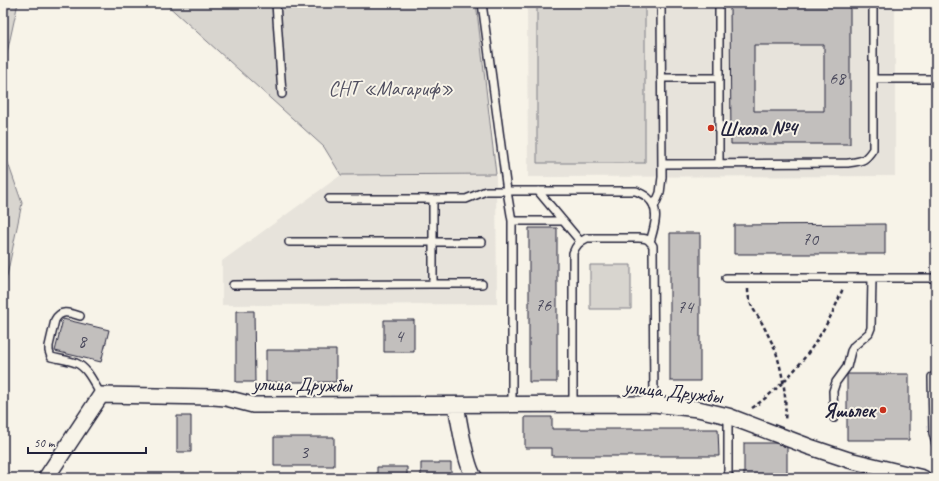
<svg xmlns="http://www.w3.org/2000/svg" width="939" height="481" font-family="Caveat,sans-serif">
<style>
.built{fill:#e7e3db}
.green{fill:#d8d5cf;stroke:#7d7c85}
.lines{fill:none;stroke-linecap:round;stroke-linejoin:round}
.stream{stroke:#76747f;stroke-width:4.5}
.building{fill:#c2bfbd;stroke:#22223b;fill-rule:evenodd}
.lane-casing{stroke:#22223b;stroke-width:10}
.street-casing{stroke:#22223b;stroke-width:18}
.path{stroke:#22223b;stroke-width:2.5;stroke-dasharray:4 3;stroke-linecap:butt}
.lane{stroke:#f7f3e8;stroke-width:7}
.street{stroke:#f7f3e8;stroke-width:15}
.poi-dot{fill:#c8321e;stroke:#f7f3e8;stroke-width:1.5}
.labels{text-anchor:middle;stroke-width:4;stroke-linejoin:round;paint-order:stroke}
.number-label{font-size:18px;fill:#4a495c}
.park-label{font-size:20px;fill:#504f60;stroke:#f7f3e8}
.poi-label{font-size:20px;font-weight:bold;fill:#22223b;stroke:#f7f3e8;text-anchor:start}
.street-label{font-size:20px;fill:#22223b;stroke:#f7f3e8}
</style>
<rect width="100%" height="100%" fill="#f7f3e8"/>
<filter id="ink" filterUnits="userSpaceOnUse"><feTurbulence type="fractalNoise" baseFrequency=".025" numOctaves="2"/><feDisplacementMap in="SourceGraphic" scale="8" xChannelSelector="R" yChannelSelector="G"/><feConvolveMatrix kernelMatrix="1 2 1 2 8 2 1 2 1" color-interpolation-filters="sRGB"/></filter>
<g filter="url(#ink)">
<path class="built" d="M527 3H895V176L528 177Z
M496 174 497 304 222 305V261L341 175Z"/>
<path class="green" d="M3 3H18L3 71Z
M165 3H476L496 174 341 175 324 147Z
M537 3H645V163H537Z
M3 149 22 203 3 295Z
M590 265H631V309H590Z"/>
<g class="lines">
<path class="stream" d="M3 173 4 212 3 216"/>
</g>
<path class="building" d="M730 3H850V144H731ZM754 45H824V111H754Z
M885 224V254H734V225Z
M529 228H557V382H529Z
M670 233H700V381H670Z
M236 311H254L255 382H236Z
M63 319 109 330 101 362 55 351Z
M384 320H414V352H384Z
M266 350H336V382H266Z
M847 374H909V440H847Z
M177 416H191V452H177Z
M525 417H552V429H718L719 456H552V448H525Z
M274 437H334V466H274Z
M744 443H787V478H744Z
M421 463H451V478H421Z
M377 467H407V478H377Z"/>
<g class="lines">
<g class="lane-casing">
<path id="lane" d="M276 3 282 94
M719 3V164
M661 78H719
M873 79H936
M662 164 848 163C863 161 865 161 873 149V3
M538 191 580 241
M329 199H466L486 191H507L482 3
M654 207 660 193 662 177 661 3
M512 221H563
M289 242H482
M726 278H936
M433 284H482
M233 285 433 284V199
M80 316C70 313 61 309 55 320L49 346V351L51 357C59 359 68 360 76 363 88 368 94 384 101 395
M932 377 933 433 936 444
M512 405V221L507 191H636C640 193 645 195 648 198 661 209 654 228 650 242
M573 405V253C576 245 579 242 587 238H638C646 238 649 239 653 246L654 404
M728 416V478
M834 418 833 391 836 382 847 367 851 351 854 346 869 333 871 328 872 278"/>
</g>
<g class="street-casing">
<path id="street" d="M456 405C459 420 466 468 475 478
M46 478 101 395 213 397 226 398 253 405 654 404 698 409 728 416 810 447 849 460 923 478"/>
</g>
<path class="path" d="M748 289C748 307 757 312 764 327 768 335 773 344 776 352 783 375 787 398 785 421
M752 408C794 379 825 336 843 288"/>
<use href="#lane" class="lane"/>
<use href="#street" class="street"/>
</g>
</g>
<g class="poi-dot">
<circle cx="711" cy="128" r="4"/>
<circle cx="883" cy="410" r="4"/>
</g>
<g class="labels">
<g class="number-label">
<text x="837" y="84">68</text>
<text x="810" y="245">70</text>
<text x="543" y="311">76</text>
<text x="685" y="313">74</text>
<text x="399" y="342">4</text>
<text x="82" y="347">8</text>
<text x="304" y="458">3</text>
</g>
<g class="park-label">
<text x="391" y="95">СНТ «Магариф»</text>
</g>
<g class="poi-label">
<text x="719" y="135">Школа №4</text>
<text x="875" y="417" text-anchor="end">Яшьлек</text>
</g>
<g class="street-label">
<text transform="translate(302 384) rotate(1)" y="7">улица Дружбы</text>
<text transform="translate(673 391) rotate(6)" y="7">улица Дружбы</text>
</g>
</g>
<rect width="939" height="481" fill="none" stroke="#f7f3e8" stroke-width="16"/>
<rect x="8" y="8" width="923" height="465" fill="none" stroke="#22223b" stroke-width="1.5" filter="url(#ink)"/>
<path d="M28 447v6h118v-6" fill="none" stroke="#22223b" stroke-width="2"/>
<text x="34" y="447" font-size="12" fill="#22223b" stroke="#f7f3e8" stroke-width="3" paint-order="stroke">50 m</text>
</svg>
